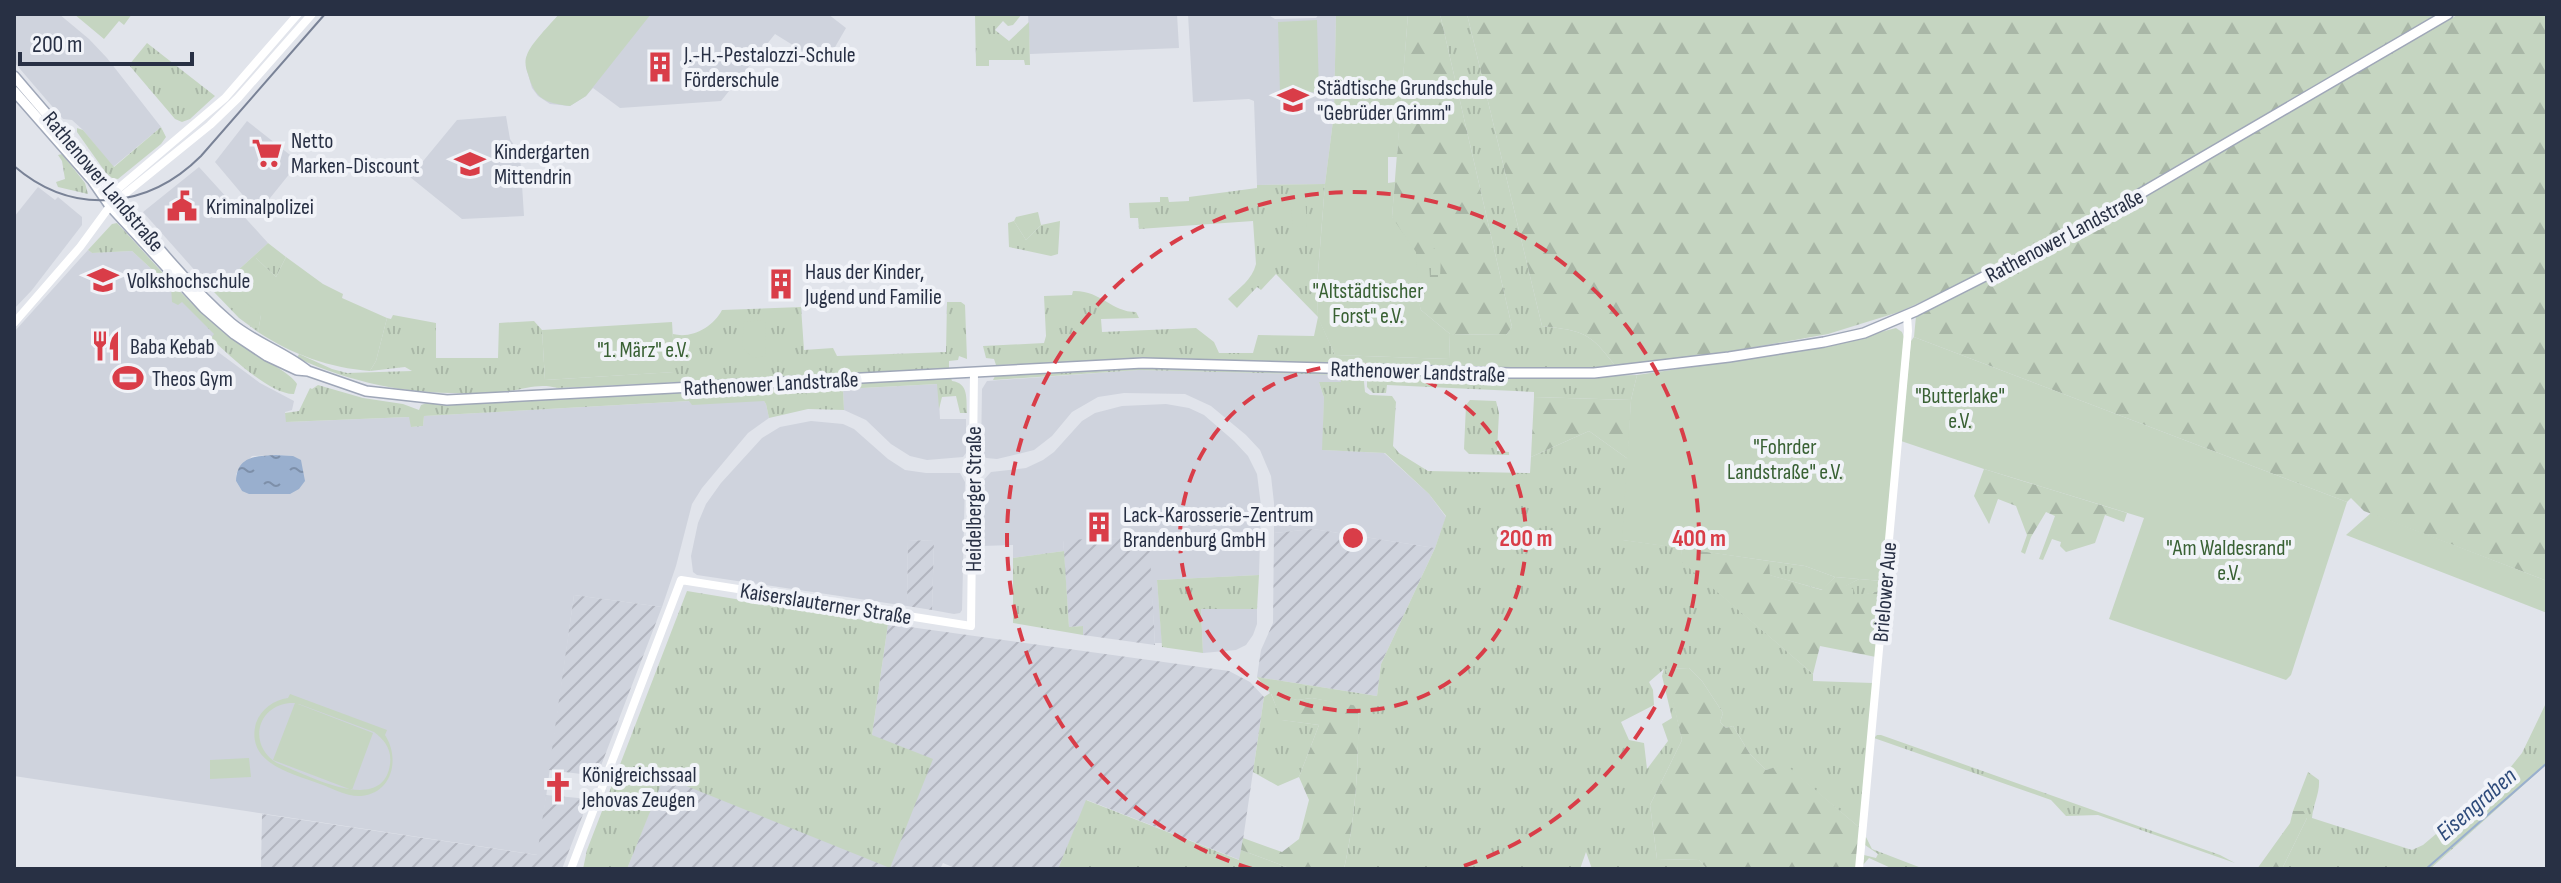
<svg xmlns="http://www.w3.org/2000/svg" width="2561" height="883" font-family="'Sofia Sans Condensed',sans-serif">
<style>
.built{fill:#cfd3dd;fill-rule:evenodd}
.industrial{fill:url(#industrial-furrows)}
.grass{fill:url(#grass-tufts);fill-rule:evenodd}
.forest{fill:url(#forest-firs)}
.wetland{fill:url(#wetland-marsh)}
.green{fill:#c5d5c1;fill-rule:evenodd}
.water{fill:url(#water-ripples)}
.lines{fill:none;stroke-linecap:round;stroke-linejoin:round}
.stream{stroke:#99afce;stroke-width:2}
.primary-casing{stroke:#9fa7b8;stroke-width:12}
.secondary{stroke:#fff;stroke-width:8}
.primary{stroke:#fff;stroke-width:9}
.tram{stroke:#798296;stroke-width:2}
.ring{fill:none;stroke:#d93d48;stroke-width:4;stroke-dasharray:14 10}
.labels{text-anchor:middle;stroke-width:8;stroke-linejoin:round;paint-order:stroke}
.poi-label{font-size:22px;fill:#283044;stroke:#f1f3f8;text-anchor:start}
.street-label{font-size:22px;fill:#283044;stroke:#f1f3f8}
.park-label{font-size:22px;fill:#396134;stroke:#f1f3f8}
.water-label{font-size:24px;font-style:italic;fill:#2e4b7b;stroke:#f1f3f8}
.centre{fill:#d93d48;stroke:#f1f3f8;stroke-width:4}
.ring-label{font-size:24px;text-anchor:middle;font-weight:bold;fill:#d93d48;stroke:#f1f3f8;stroke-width:8;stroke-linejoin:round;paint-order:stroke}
</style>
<defs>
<pattern id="industrial-furrows" width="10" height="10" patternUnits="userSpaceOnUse" patternTransform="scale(2)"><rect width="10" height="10" fill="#cfd3dd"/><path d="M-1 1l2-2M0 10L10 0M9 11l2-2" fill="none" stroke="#b2b5bf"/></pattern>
<pattern id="grass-tufts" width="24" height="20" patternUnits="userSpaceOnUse" patternTransform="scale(2)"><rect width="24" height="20" fill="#c5d5c1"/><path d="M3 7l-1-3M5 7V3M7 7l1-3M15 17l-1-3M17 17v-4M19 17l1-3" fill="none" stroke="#a9b7a7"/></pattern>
<pattern id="forest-firs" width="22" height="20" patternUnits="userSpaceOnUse" patternTransform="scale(2)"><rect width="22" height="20" fill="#c5d5c1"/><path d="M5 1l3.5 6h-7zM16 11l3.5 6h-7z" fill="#a9b7a7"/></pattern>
<pattern id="wetland-marsh" width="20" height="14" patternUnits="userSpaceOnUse" patternTransform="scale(2)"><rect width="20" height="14" fill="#c5d5c1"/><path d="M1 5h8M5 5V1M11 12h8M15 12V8" fill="none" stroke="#a9b7a7"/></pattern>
<pattern id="water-ripples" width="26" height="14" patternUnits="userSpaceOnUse" patternTransform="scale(2)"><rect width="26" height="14" fill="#99afce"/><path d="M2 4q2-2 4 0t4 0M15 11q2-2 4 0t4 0" fill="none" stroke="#7d8fa9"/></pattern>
</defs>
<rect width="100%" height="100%" fill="#e1e4eb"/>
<path class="built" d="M14 14H59L89 39 107 58 161 127 113 167 83 130 72 120 63 119 14 62Z
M559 14H828L846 28 827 61 817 60 775 34 721 101 620 108 593 88 586 96 570 106 550 104 538 96 532 88 526 67 527 55Z
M1028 14H1177L1179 48 1030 54Z
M1188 14H1267L1275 19 1316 18 1319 14H1336L1334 113 1325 184 1257 185 1254 101 1249 99 1193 102Z
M506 116 510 139 520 154 524 216 462 219 410 177 457 120Z
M247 121 299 162 258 213 215 162Z
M199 167 268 243 214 292 143 212Z
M38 187 55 200 58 197 82 217V225L32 290 14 309V217Z
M88 250 92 253 132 251 171 287 182 301 215 334 211 338 214 349 260 383 294 401 292 410 285 412 287 422 410 417 412 427 423 426 424 416 690 401H764L766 404 769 418 748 433 702 488 692 504 676 566 662 607 574 595 538 855 14 776V332ZM276 455 293 456 242 491 236 481V474L252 456Z
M1139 370 1341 375V383L1319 382 1324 398 1323 450 1384 453 1429 494 1446 517 1435 548 1313 529 1274 533V503L1271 476 1260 450 1246 435 1211 406 1185 394 1124 393 1098 397 1072 412 1052 436 1034 450 997 459 986 458 981 451 982 389 987 381Z
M938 384 940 419H966V453L963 457 927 460 910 456 891 444 866 420 844 410 843 389Z
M1166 404 1189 408 1204 415 1234 441 1248 456 1257 474 1261 506 1259 575 1157 580 1162 643H1155L1148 537 1063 541 1064 551 1013 558V545L981 546V483L991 472 1026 468 1043 460 1054 452 1082 421 1095 413 1122 406Z
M811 421 843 424 854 429 888 459 905 470 926 473H960L965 482 962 610 960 613 954 614 932 610 934 541 908 540 907 606 697 575 693 572 691 556 698 523 706 504 721 483 762 438 780 427Z
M1201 609H1257V624L1253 635 1246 645 1236 650 1203 653Z"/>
<path class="industrial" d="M1313 529 1435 548 1381 664 1377 696 1257 677 1261 650 1273 623 1274 533Z
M1149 537 1155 645 1083 635V626L1069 627 1063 540Z
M908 540 934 541 932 610 907 606Z
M574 595 662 607 597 776 549 770Z
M888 624 1229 671 1250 682 1264 697 1240 860 1087 800 1058 869H957L943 863 940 869H627L663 777 872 735Z
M546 795 589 799 562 869H261L262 814 537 855Z"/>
<path class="grass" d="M74 14H132L124 25 119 21 104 39Z
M975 14H1022L1013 25 1008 26 1003 21 995 30 1009 41 1029 22 1030 65H1025L1024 60H989V66H976Z
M1440 14H1467L1542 326C1584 331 1590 332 1616 367L1593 370 1489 369 1140 360 996 365 994 359 986 358 983 346 1044 343 1046 336 1044 296 1072 295 1073 291C1101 290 1111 312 1136 312L1139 318 1101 319 1102 332 1196 328 1214 342 1219 353H1253L1258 335 1314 336 1318 317 1276 274 1261 290 1257 287 1237 308 1228 299C1239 288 1252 280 1256 264L1253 221 1139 229 1138 218H1130L1129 203 1160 202V197H1168L1169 202 1189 201V197L1257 188V185L1325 184 1317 285 1318 317 1335 355 1449 359 1450 334 1506 335 1512 327Z
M147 43 215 96 190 119 182 122 175 119 129 65Z
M161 127 166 137 161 144 118 179 112 178 106 173 77 132V128L83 130 114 167Z
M62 154 85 183 88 194 58 187 56 182 65 179 62 161 58 155Z
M1014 221 1026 240 1041 225 1060 221 1058 254 1051 256 1009 247 1008 223Z
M117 223C156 264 191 309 237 342 250 352 292 373 297 384L294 394C271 395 227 354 211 338L214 334 182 302 178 305 172 302 171 287 132 251 92 253 88 250 112 224Z
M268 243 286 257 276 277 256 258 261 315 258 332 239 318 214 292Z
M947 302H961L965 305 967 359 959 356 958 360 949 361V369L558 388C540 383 528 388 510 391 500 393 489 393 479 393 412 395 358 385 297 358L299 354 332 369 347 373 412 371 405 367 370 371 376 361 387 318 391 319 393 315 436 323V358H498L499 323 534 321 542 330 545 380 674 372 673 334C692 339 713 327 722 310L801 307 804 350 833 348 837 356 946 352Z
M1155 366 1363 372 1365 392 1370 395 1392 396 1396 402 1393 446 1399 453 1428 471 1530 473 1531 457 1589 431 1628 459 1623 540 1681 548 1683 562 1813 674V681L1873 683 1860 828 1785 765 1766 770 1750 754 1733 726 1726 728 1720 722 1723 713 1702 681 1689 668 1666 669 1682 740 1650 805 1657 859 1699 860 1707 869H1592L1586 852 1580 869H1344C1356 816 1359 761 1358 707L1312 698 1297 700 1271 694 1282 720 1319 725 1299 777 1278 786 1253 772 1264 697 1270 693 1257 677 1377 696 1381 664 1435 548 1446 516 1429 494 1385 453 1322 450 1324 398 1319 382H1341V375L1139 370 993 380 995 376ZM1664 669 1662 676 1672 718 1662 724 1668 741 1647 769 1644 743 1629 740 1621 722 1654 705 1653 690 1649 682Z
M1371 372 1520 378 1637 375 1631 400 1534 397V392L1387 385 1386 393H1373L1367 387V376Z
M951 378 952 381C969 383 966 399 967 413H960L956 396 942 397 939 409 937 384 843 389 844 410 808 409 769 418 766 404 764 401 692 405 689 401 424 416 423 426 411 427 409 417 286 422 285 413 299 411 310 388 312 389 318 385 363 398 403 404 419 410 421 405 427 403 450 404Z
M1470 400 1496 401 1499 413 1497 451 1509 452V455L1469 454 1464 449 1466 405Z
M1064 551 1069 627 1083 626V635L1013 623V558Z
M1769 561 1805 566 1835 577 1823 590 1769 575Z
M1259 575 1257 609H1201L1203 653 1162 647 1157 580Z
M1859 579 1882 581 1881 591 1853 597 1845 586Z
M687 591 888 624 872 735 933 759 890 868 664 777 627 869H583L587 850Z
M2547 701V764L2430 869H2282L2307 818V811H2293L2308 772 2319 780C2320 793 2313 805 2312 818L2412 850 2423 845 2501 779 2522 753Z
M1877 735H1881L2220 855 2235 863 2098 815 2066 816 2051 800 1874 738Z
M1086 800 1239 860 1241 850 1292 869H1058Z
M1865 835 1872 849 1924 869H1893L1869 858 1863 865 1864 855 1876 858 1878 854 1865 845Z"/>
<path class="forest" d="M1408 14H1440L1512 327 1506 335 1450 334 1421 310 1392 217Z
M1467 14H2442L2252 125 1998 267 1899 312 1828 334 1727 352 1616 367C1590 332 1584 331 1542 326Z
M2459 14H2547V581L2364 511 2351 498 2347 502 1914 337 1916 316 2003 272Z
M1534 397 1631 400 1628 459 1589 431 1531 457Z
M1984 469 2127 513 2124 522 2105 515 2095 543 2066 552 2060 546 2061 542 2052 539 2043 560 2039 559 2055 516 2046 512 2031 537 2025 554 2021 552 2027 535 2016 506 1998 499 1989 524 1974 496Z
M1681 548 1769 561 1770 575 1822 590 1835 577 1859 579 1846 586 1853 589V596L1881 591 1876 657 1820 646 1813 674 1682 562Z
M1689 668 1702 681 1723 713 1720 722 1726 728 1733 726 1750 754 1766 770 1785 764 1860 828 1856 869H1707L1699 860 1657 859 1650 805 1682 740 1665 669Z
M1271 693 1297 700 1312 698 1358 706C1359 761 1356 816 1344 869H1292L1241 850 1243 838 1282 852 1299 839 1309 800 1299 777 1319 725 1281 720Z
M2293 811H2307V818L2282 869H2257L2290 823Z"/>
<path class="wetland" d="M1434 248 1441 257 1439 296 1431 293 1429 263Z"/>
<path class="green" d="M559 14H651L586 96 570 106C545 103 535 99 528 74 526 69 524 61 527 55 531 43 550 25 559 14Z
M1336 14H1408L1397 157H1388V183L1395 182 1392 217 1416 252 1419 302 1421 310 1450 334 1449 359 1335 355 1318 318 1317 286 1325 184 1334 113Z
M1317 20 1319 92 1280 93 1278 22Z
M1305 195 1307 226 1293 227 1290 197Z
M1038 212 1041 225 1026 240 1014 221 1016 217Z
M286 257 323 284 343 294 342 298 387 318 376 361 370 371C330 368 291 354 258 332L261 315 231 290 247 273 245 267 256 258 276 277Z
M765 320 766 356 753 358 742 348 744 322Z
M672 322 675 372 545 380 542 330Z
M1896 328 1902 332 1904 337 1882 581 1835 577 1805 566 1622 540 1631 400 1637 375 1820 348Z
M1914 337 2347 502 2291 675 2286 680 2109 619 2144 518 1984 469 1901 441 1911 341Z
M2371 513 2547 581V613L2346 535Z
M290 694 387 730 385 735C400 758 393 793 361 796 347 797 332 788 320 784 292 773 245 764 256 723 261 709 274 700 288 698ZM290 703H295L273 760 352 790 373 733 298 704H299L374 732C385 740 392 750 390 764 383 817 305 774 277 763 248 746 256 706 290 703Z
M249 758 251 777 210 779V760Z"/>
<path class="water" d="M276 455 293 456 301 460 305 481 299 489 290 494H249L242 491 236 481C237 456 256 456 276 455Z"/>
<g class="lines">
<path class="stream" d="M2426 869 2547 763"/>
<g class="primary-casing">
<path id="primary" d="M14 76C47 115 81 153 113 192 149 237 187 285 231 323 255 343 285 352 308 371
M14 91 92 180 110 206 204 308 234 334 267 356 297 370 308 371 366 391 447 400 1143 363 1510 373H1594L1729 357 1824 342 1864 333 1916 311 2090 223 2448 14"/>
</g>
<path class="secondary" d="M112 198 113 193 225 98 298 14
M14 323 80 247 110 206 210 125 238 98 312 14
M571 869 681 580 971 626 974 372
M1859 869 1908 331 1907 315"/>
<use href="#primary" class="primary"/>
<path class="tram" d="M14 166C73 217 148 209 201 156L325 14"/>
</g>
<g class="ring">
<circle cx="1353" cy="538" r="173"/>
<path d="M1252 869A346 346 0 1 1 1454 869"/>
</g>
<defs>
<g id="building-bare" transform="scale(2.4)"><path d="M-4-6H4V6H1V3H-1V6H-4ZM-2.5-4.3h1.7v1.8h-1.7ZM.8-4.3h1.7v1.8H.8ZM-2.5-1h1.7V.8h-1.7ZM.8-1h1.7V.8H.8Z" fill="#d93d48" stroke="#f1f3f8" stroke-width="2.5" paint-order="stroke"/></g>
<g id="school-bare" transform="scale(2.4)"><path d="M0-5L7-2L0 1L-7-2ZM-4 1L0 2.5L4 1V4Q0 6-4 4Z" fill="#d93d48" stroke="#f1f3f8" stroke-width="2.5" paint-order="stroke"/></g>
<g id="supermarket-bare" transform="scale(2.4)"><path d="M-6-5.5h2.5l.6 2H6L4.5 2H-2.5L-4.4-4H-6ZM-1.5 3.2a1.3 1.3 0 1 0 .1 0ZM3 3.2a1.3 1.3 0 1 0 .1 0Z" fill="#d93d48" stroke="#f1f3f8" stroke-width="2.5" paint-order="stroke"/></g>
<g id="civic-bare" transform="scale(2.4)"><path d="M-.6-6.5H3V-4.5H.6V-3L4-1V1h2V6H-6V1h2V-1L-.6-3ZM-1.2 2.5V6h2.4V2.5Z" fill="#d93d48" stroke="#f1f3f8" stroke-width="2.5" paint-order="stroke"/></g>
<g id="university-bare" transform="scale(2.4)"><path d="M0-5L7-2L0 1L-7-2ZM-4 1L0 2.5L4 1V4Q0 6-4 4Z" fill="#d93d48" stroke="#f1f3f8" stroke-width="2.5" paint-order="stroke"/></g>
<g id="restaurant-bare" transform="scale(2.4)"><path d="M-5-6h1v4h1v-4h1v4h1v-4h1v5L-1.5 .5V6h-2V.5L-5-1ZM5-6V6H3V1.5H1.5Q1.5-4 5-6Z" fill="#d93d48" stroke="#f1f3f8" stroke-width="2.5" paint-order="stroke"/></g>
<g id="stadium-bare" transform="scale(2.4)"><path d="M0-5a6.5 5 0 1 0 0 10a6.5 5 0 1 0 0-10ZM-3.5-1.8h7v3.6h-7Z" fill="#d93d48" stroke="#f1f3f8" stroke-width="2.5" paint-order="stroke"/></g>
<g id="church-bare" transform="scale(2.4)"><path d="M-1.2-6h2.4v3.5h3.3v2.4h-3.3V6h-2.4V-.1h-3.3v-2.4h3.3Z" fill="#d93d48" stroke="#f1f3f8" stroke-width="2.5" paint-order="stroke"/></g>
</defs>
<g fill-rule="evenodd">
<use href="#building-bare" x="660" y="67"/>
<use href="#school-bare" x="1293" y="100"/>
<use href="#supermarket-bare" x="267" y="153"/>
<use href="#school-bare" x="470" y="164"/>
<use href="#civic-bare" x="182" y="206"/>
<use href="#university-bare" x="103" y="280"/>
<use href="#building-bare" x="781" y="284"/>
<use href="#restaurant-bare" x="106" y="346"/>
<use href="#stadium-bare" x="128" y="378"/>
<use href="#building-bare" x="1099" y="527"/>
<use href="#church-bare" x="558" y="787"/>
</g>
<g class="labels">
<g class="poi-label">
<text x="684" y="62">J.-H.-Pestalozzi-Schule<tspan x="684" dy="25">Förderschule</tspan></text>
<text x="1317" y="95">Städtische Grundschule<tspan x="1317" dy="25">"Gebrüder Grimm"</tspan></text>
<text x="291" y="148">Netto<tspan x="291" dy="25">Marken-Discount</tspan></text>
<text x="494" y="159">Kindergarten<tspan x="494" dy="25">Mittendrin</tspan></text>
<text x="206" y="214">Kriminalpolizei</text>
<text x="805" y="279">Haus der Kinder,<tspan x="805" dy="25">Jugend und Familie</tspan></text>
<text x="127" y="288">Volkshochschule</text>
<text x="130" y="354">Baba Kebab</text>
<text x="152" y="386">Theos Gym</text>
<text x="1123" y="522">Lack-Karosserie-Zentrum<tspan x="1123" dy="25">Brandenburg GmbH</tspan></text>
<text x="582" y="782">Königreichssaal<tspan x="582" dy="25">Jehovas Zeugen</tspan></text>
</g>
<g class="street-label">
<text transform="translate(104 181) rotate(50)" y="8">Rathenower Landstraße</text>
<text transform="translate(2064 235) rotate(-28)" y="8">Rathenower Landstraße</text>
<text transform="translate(1418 371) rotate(2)" y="8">Rathenower Landstraße</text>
<text transform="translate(771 383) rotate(-3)" y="8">Rathenower Landstraße</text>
<text transform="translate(973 499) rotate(-90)" y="8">Heidelberger Straße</text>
<text transform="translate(1884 592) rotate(-85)" y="8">Brielower Aue</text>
<text transform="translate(826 603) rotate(9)" y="8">Kaiserslauterner Straße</text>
</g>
<g class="park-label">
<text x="1368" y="298">"Altstädtischer<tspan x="1368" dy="25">Forst" e.V.</tspan></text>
<text x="643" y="357">"1. März" e.V.</text>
<text x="1960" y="403">"Butterlake"<tspan x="1960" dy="25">e.V.</tspan></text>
<text x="1785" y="454">"Fohrder<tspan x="1785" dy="25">Landstraße" e.V.</tspan></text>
<text x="2229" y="555">"Am Waldesrand"<tspan x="2229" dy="25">e.V.</tspan></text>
</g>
<g class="water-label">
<text transform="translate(2476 804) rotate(-41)" y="8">Eisengraben</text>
</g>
</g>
<circle cx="1353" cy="538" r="12" class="centre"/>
<g class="ring-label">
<text x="1526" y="546">200 m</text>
<text x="1699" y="546">400 m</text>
</g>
<rect width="2561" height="883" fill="none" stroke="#283044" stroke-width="32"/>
<path d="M20 52v12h172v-12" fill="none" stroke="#283044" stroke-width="4"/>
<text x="32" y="52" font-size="24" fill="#283044" stroke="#f1f3f8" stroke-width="6" paint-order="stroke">200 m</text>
</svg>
